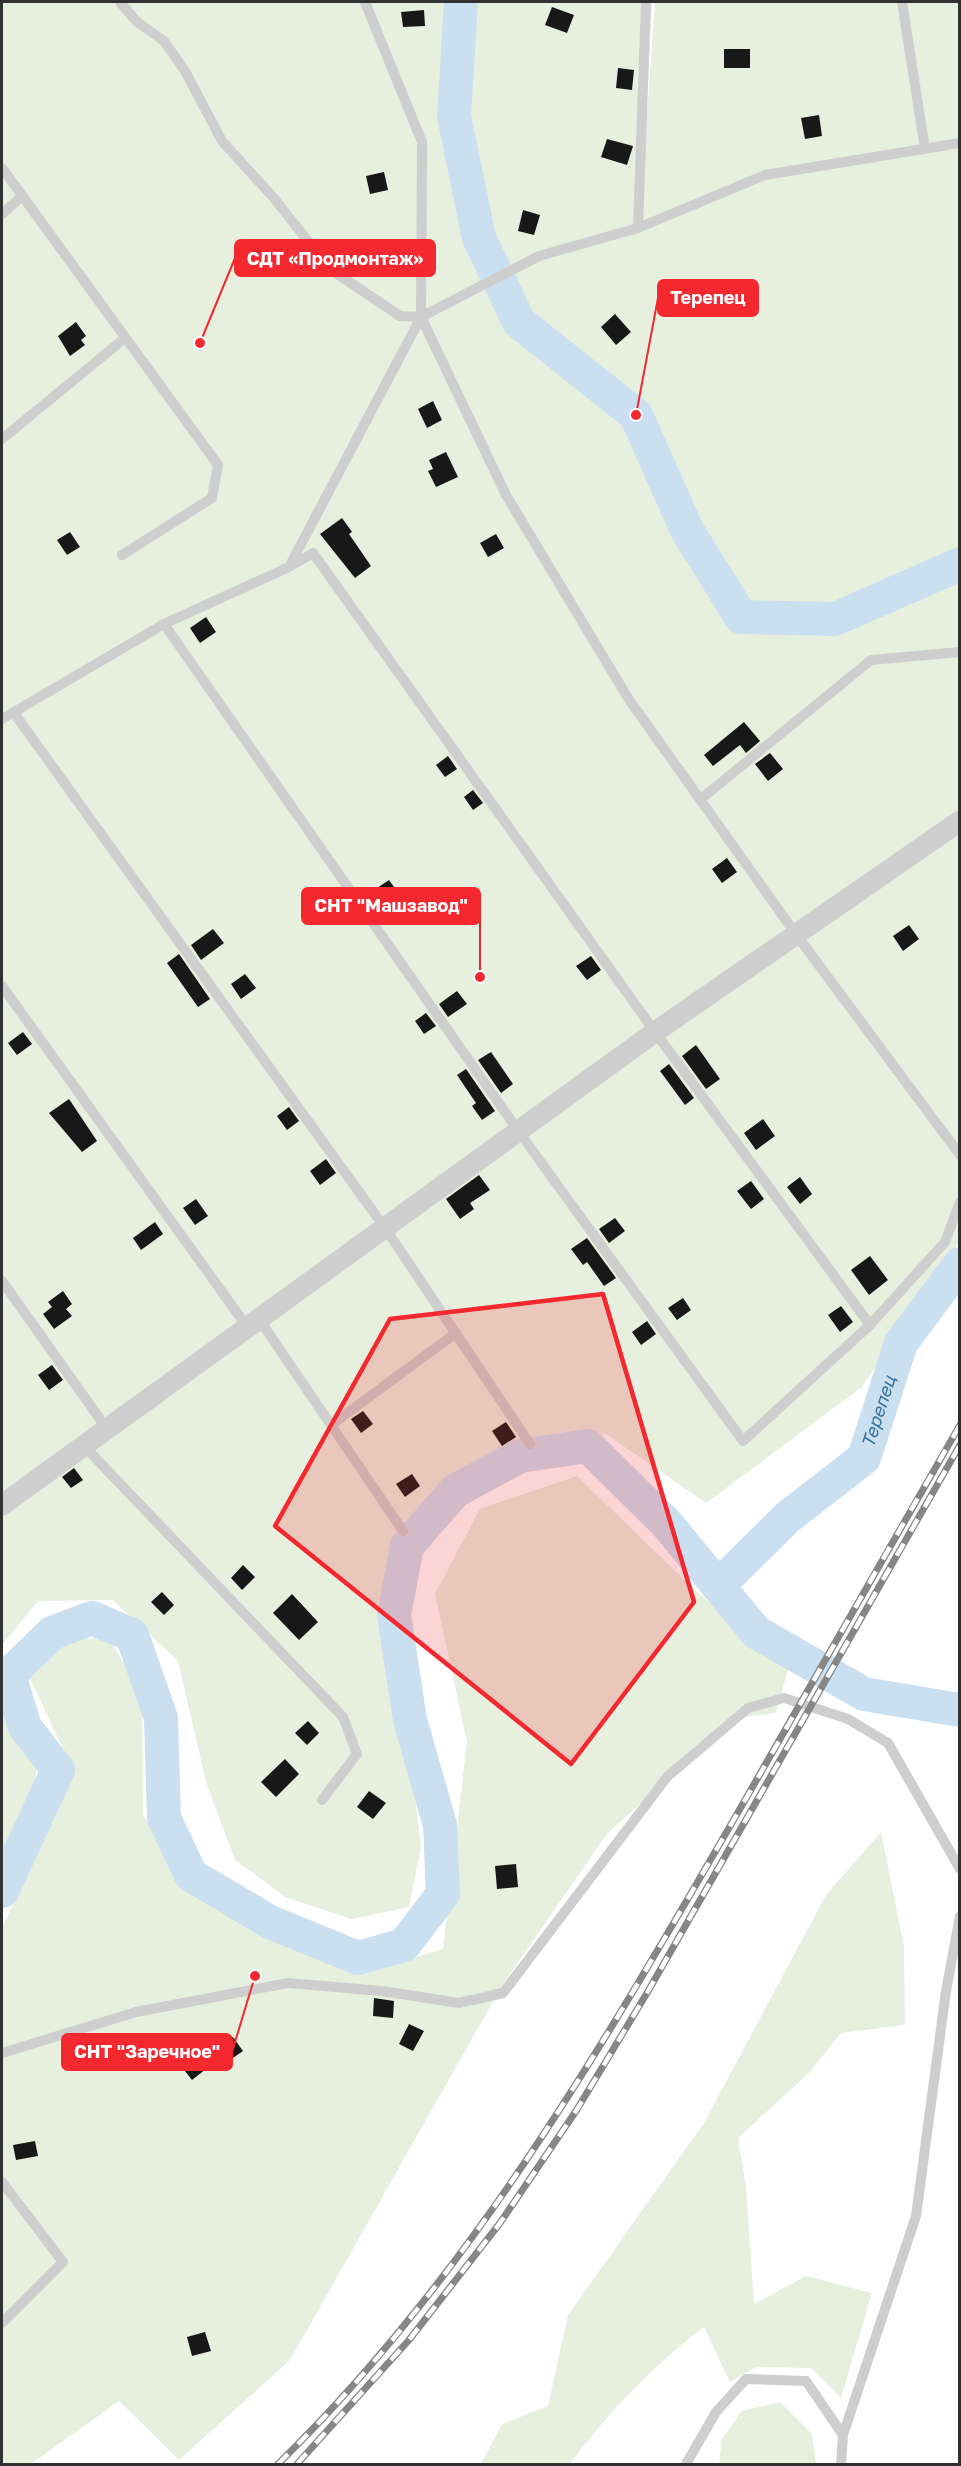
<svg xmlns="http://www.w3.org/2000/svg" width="961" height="2466" font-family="'Golos Text',sans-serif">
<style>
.green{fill:#e7efdf}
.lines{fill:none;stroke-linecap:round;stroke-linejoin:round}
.river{stroke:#cadff0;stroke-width:34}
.building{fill:#181818}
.lane{stroke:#cecece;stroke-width:10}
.street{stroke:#cecece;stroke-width:21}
.rail-casing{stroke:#868686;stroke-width:7}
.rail{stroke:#fff;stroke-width:4.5;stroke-dasharray:14;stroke-linecap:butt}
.marked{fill:#f4282e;fill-opacity:0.2;stroke:#f4282e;stroke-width:4.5;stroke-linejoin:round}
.labels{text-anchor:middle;stroke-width:6;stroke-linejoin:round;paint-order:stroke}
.water-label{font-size:18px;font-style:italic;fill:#37709c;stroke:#fff}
.leader{fill:none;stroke:#f4282e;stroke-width:2}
.callout-dot{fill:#f4282e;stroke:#fff;stroke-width:2}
.callout{fill:#f4282e;stroke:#f4282e;stroke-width:2}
.callout-label{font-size:18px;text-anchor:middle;font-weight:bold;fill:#fff}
</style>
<rect width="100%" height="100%" fill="#fff"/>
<path class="green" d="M2 2H652L643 173 655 2H959V1242L862 1387 706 1503 606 1434 525 1449 449 1478 411 1523 384 1617 407 1733 421 1847 409 1907 352 1919 287 1898 235 1860 206 1782 178 1661 113 1600 38 1601 2 1645Z
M577 1476 694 1589 788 1669 776 1713 733 1718 607 1834 503 1984 290 2360 179 2460 119 2401 31 2464H2V1928L74 1772 28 1674 61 1639 109 1638 142 1696 143 1815 183 1882 267 1938 376 1969 443 1949 467 1742 435 1594 480 1509Z
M2 1701 37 1768 29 1811 2 1873Z
M881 1832 904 1947 905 2025 841 2033 809 2073 738 2138 746 2186 754 2304 806 2276 872 2293 841 2398 811 2368 756 2367 730 2382 704 2327C652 2366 608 2413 570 2464H481L502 2424 548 2406 568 2315 704 2123 826 1895Z
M780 2402 812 2434 816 2464H719L722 2439 742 2411Z"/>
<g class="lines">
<g class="river">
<path d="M461 2 454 116 479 238 519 322 636 415 687 530 741 617 835 619 960 564"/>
<path id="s1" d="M718 1586 788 1517 864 1458 901 1343 960 1264"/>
<path d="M2 1891 58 1770 25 1727 9 1675 52 1633 92 1618 132 1635 161 1718 164 1818 191 1875 270 1922 358 1958 404 1945 443 1894 440 1825 410 1720 394 1615 407 1546 455 1491 520 1456 588 1446 666 1523 756 1632 864 1694 960 1710"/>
</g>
</g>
<path class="building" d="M552 7 574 15 567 33 545 25Z
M424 10 425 26 403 27 401 12Z
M724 49H750V68H724Z
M618 68 634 70 632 90 616 88Z
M819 115 822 136 805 139 801 118Z
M607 139 633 146 627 165 601 157Z
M384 172 388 190 370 194 366 176Z
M523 210 540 215 534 235 518 231Z
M615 314 631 332 616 345 601 327Z
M76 322 86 336 81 340 85 345 70 356 58 336Z
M433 401 442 420 427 428 418 409Z
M446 452 458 477 436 487 428 471 433 469 429 460Z
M342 518 352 532 349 534 371 566 355 578 320 534Z
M70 532 80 547 67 555 57 540Z
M496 534 504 548 488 557 480 543Z
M206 617 216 632 200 643 190 628Z
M744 722 760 741 746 753 740 745 713 766 704 755Z
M770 753 783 769 768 781 755 764Z
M448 756 457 769 445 777 436 765Z
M473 790 483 803 473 810 464 797Z
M727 858 737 872 722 883 712 869Z
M389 880 415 916 403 924 377 888Z
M909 925 919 939 903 951 893 936Z
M213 929 224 943 201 960 191 945Z
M179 954 210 999 198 1007 167 963Z
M591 956 601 970 587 980 576 966Z
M245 974 256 988 241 999 231 984Z
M457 991 467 1004 448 1017 439 1004Z
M426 1013 436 1026 424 1034 415 1021Z
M23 1032 32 1044 17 1055 8 1043Z
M696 1045 720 1079 706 1089 682 1056Z
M491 1052 513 1084 501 1093 478 1060Z
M669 1064 694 1098 685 1105 660 1071Z
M466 1069 495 1111 482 1120 472 1106 476 1103 457 1075Z
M69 1099 97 1141 82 1152 49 1113Z
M289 1107 299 1121 287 1130 277 1116Z
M763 1119 775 1136 756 1150 744 1133Z
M326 1159 336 1173 320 1185 310 1171Z
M479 1175 490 1190 470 1203 474 1209 460 1219 446 1199Z
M800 1177 812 1194 800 1204 787 1187Z
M751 1181 764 1199 751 1209 737 1191Z
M196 1199 208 1216 195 1225 183 1208Z
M615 1218 625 1231 609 1243 599 1229Z
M155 1222 163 1234 141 1250 133 1238Z
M587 1238 616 1278 604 1286 587 1262 583 1265 571 1249Z
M870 1256 888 1280 869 1295 851 1270Z
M63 1291 72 1304 66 1309 72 1316 54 1329 43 1314 52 1307 48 1302Z
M683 1298 691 1310 677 1320 668 1308Z
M841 1306 853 1322 840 1332 828 1315Z
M647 1321 656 1334 641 1345 632 1332Z
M52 1365 63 1380 49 1390 38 1375Z
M363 1411 373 1424 361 1433 351 1419Z
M506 1422 516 1437 502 1446 492 1431Z
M74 1468 83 1480 71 1488 62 1477Z
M412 1474 420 1486 405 1497 396 1484Z
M243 1565 255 1577 242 1590 231 1578Z
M162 1592 174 1605 164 1615 151 1602Z
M292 1594 318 1622 299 1640 273 1613Z
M308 1721 319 1733 307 1745 295 1733Z
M285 1759 299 1774 276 1797 261 1782Z
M369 1791 386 1803 373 1819 357 1807Z
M516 1864 518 1887 497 1889 495 1866Z
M374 1998 394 2001 393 2018 373 2016Z
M409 2024 424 2031 413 2051 399 2044Z
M233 2037 243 2051 230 2060 221 2046Z
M194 2055 206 2069 192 2080 181 2066Z
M35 2141 38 2156 16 2160 13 2145Z
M205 2332 211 2351 192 2356 187 2337Z"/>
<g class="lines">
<path class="lane" d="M120 2 136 21 164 41 185 71 222 141 273 197 330 269 400 316 421 317
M365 2 422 142 421 317 506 495 628 698 795 933 960 1155
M902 2 925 149
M2 168 218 465 212 498 122 555
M2 214 22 196
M638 228 646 2
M2 439 125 338
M289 567 313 553 655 1032 870 1325
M164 624 519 1132 743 1441 870 1325 945 1242 960 1202
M14 713 385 1228 530 1444
M2 719 164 624 289 567 421 317 539 256 638 228 765 175 960 143
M701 799 871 660 960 652
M2 986 248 1328
M2 1281 107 1429
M259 1319 403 1531
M331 1425 456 1333
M84 1446 343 1717 357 1754 322 1800
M2 2053 136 2012 288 1983 382 1991 459 2003 503 1993 667 1777 748 1708 784 1698 848 1719 888 1743 960 1869
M2 2182 63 2262 2 2323
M686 2464 716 2412 746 2379 806 2381 843 2435
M841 2464 843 2435 916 2216 946 1991 960 1916"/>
<path class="street" d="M2 1505 655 1032 960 821"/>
<g class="rail-casing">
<path id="rail" d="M278 2464C456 2290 580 2084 704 1871 790 1723 874 1574 960 1425
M297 2464 409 2340 500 2223 576 2111 647 1993 960 1445"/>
</g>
<use href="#rail" class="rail"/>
</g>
<path class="marked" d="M603 1294 694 1602 571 1764 275 1526 390 1319Z"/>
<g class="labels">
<g class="water-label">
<text dy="6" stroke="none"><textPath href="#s1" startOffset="243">Терепец</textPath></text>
</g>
</g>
<path class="leader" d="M200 343L235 258M636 415L658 298M480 977L480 906M255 1976L232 2052"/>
<g class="callout-dot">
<circle cx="200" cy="343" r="6"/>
<circle cx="636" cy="415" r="6"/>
<circle cx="480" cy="977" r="6"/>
<circle cx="255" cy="1976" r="6"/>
</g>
<g class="callout">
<rect x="235" y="240" width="200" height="36" rx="6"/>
<rect x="658" y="280" width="100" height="36" rx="6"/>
<rect x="302" y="888" width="178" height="36" rx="6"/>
<rect x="62" y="2034" width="170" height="36" rx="6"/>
</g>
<g class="callout-label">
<text x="335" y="265">СДТ «Продмонтаж»</text>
<text x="708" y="304">Терепец</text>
<text x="391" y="912">СНТ "Машзавод"</text>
<text x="147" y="2058">СНТ "Заречное"</text>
</g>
<rect width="961" height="2466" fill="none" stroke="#313131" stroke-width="6"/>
</svg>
